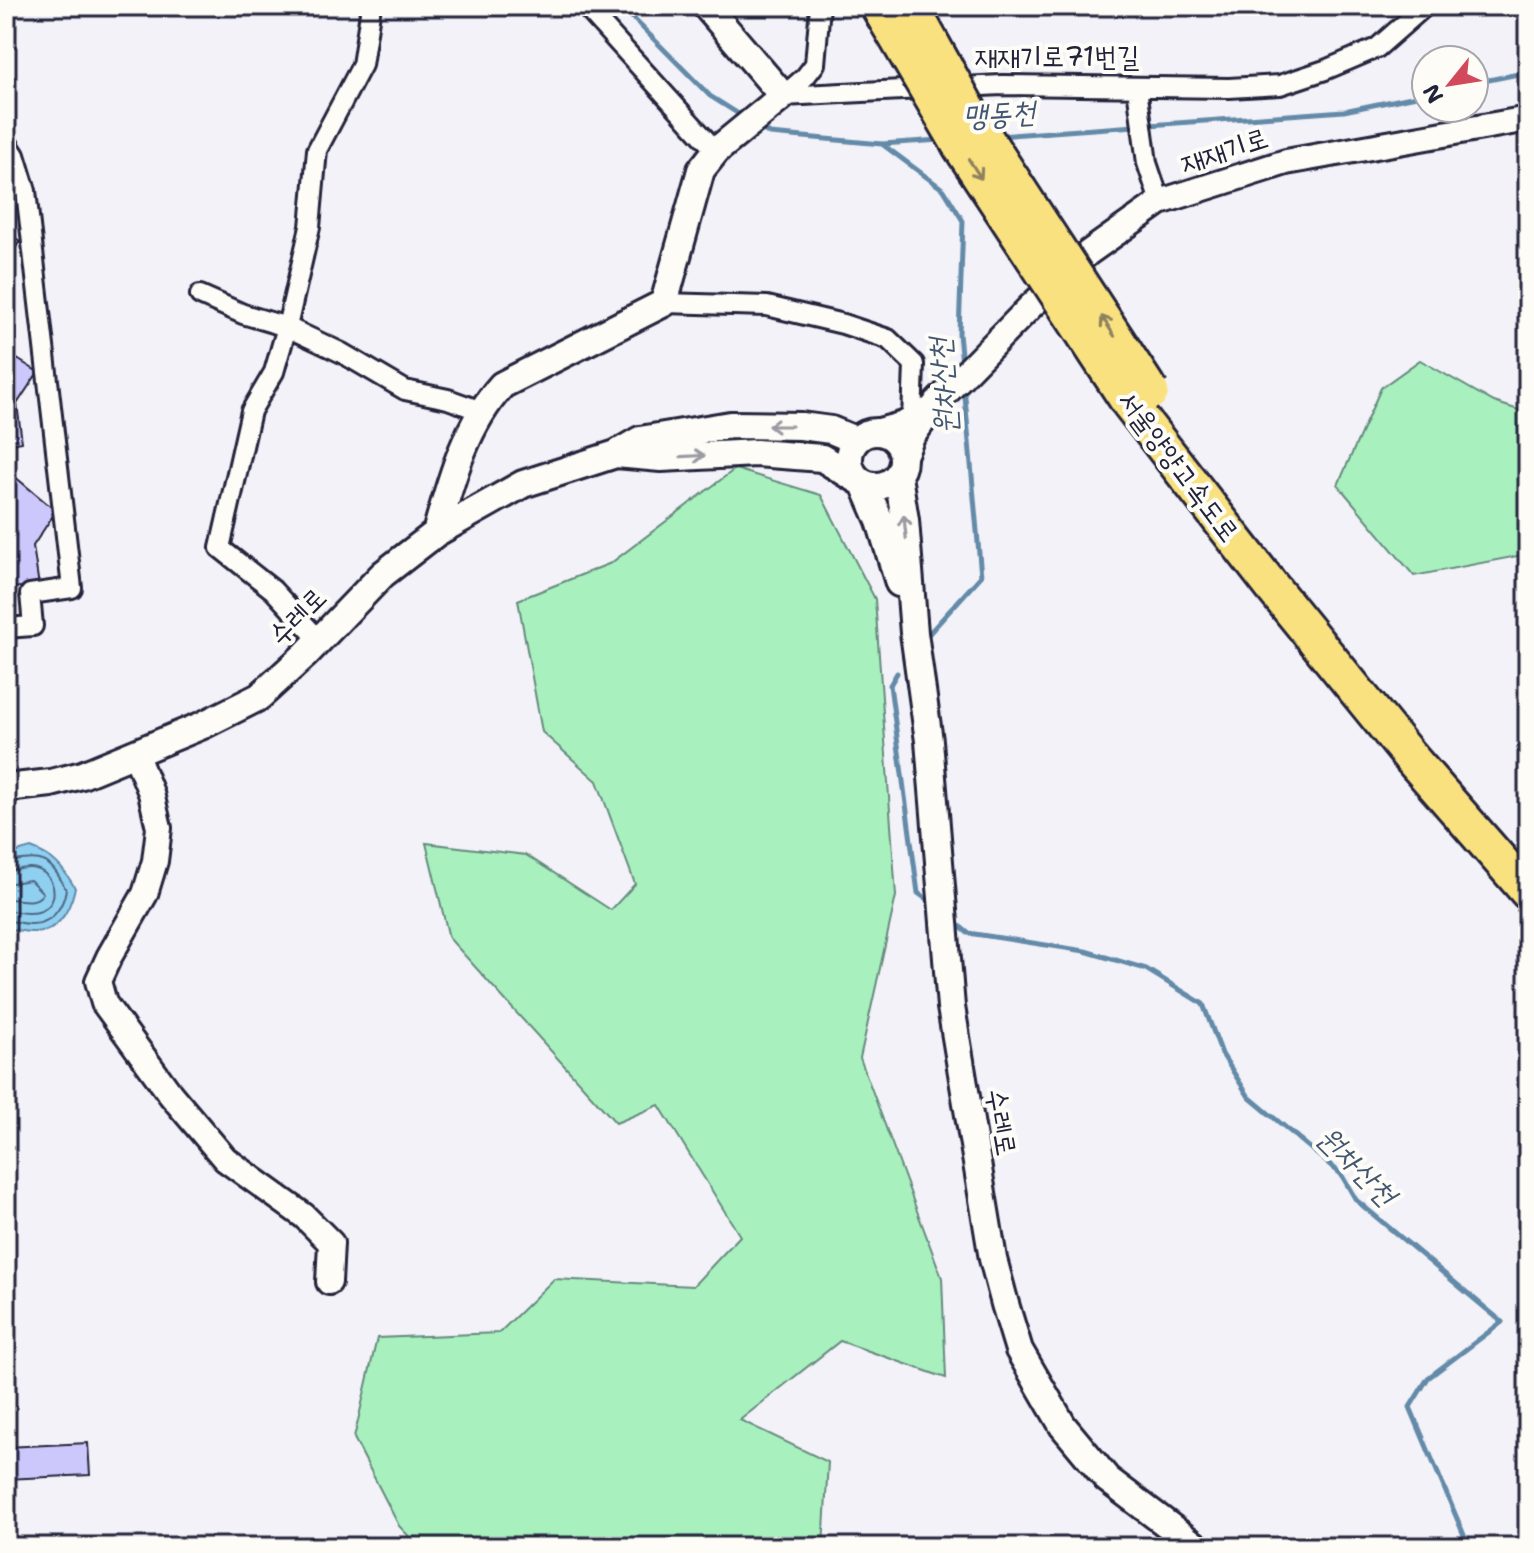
<svg xmlns="http://www.w3.org/2000/svg" width="1534" height="1553" font-family="'Shantell Sans','Poor Story',sans-serif">
<style>
.green{fill:#a8f1bf;stroke:#658a7d;stroke-width:2}
.water{fill:#8fcff0;stroke:#638aa8;stroke-width:2}
.lines{fill:none;stroke-linecap:round;stroke-linejoin:round}
.shore{stroke:#4e6783;stroke-width:2}
.stream{stroke:#638aa8;stroke-width:5}
.building{fill:#cdc8fb;stroke:#22223b;stroke-width:2}
.minor-casing{stroke:#22223b;stroke-width:24}
.tertiary-casing{stroke:#22223b;stroke-width:30}
.secondary-casing{stroke:#22223b;stroke-width:32}
.motorway-casing{stroke:#22223b;stroke-width:40}
.minor{stroke:#fdfcf7;stroke-width:18}
.tertiary{stroke:#fdfcf7;stroke-width:24}
.secondary{stroke:#fdfcf7;stroke-width:26}
.motorway{stroke:#fae180;stroke-width:34}
.motorway-bridge-casing{stroke:#22223b;stroke-width:40;stroke-linecap:butt}
.motorway-bridge{stroke:#fae180;stroke-width:34}
.oneway{stroke:#8e825e}
.oneway2{stroke:#9a9aa2}
.labels{text-anchor:middle;stroke-width:8;stroke-linejoin:round;paint-order:stroke}
.street-label{font-size:28px;fill:#22223b;stroke:#fdfcf7}
.water-label{font-size:30px;font-style:italic;fill:#435671;stroke:#fdfcf7}
</style>
<rect width="100%" height="100%" fill="#f3f2f8"/>
<filter id="ink" filterUnits="userSpaceOnUse"><feTurbulence type="fractalNoise" baseFrequency=".0125" numOctaves="2"/><feDisplacementMap in="SourceGraphic" scale="16" xChannelSelector="R" yChannelSelector="G"/><feConvolveMatrix kernelMatrix="1 2 1 2 8 2 1 2 1" color-interpolation-filters="sRGB"/></filter>
<g filter="url(#ink)">
<path class="green" d="M1420 360 1494 402 1528 413V554L1414 576 1338 485 1381 388Z
M735 469 821 495 875 599 896 896 860 1058 942 1278 946 1378 840 1341 740 1420 828 1462 823 1547H419L399 1526 354 1438 377 1338 499 1333 554 1279 693 1286 740 1236 659 1105 616 1123 449 938 426 843 526 855 611 910 635 884 597 781 542 732 518 600 611 563Z"/>
<path class="water" d="M31 848C53 856 63 867 75 888 70 909 59 933 33 932 24 932 15 929 6 929V855Z"/>
<g class="lines">
<path class="shore" d="M6 862C39 858 49 853 66 890 63 907 52 924 32 924 23 924 15 921 6 921
M6 872C14 871 23 867 31 868 56 870 63 905 38 912 28 915 17 911 6 911
M6 884 30 880 43 893C35 906 19 898 6 899"/>
<path class="stream" d="M621 6 710 96 745 118
M1474 83 1528 72
M760 128 770 134 882 144 940 140
M998 136 1344 111 1426 94
M882 144 944 190 963 221 959 334 962 364
M925 638 981 576 964 386
M897 673 890 685 918 893 929 901
M957 924 968 933 1085 951 1146 969 1203 1004 1222 1054 1249 1097 1341 1174 1356 1200 1502 1322 1428 1378 1410 1407 1469 1547"/>
</g>
<path class="building" d="M6 232 20 241 6 262Z
M6 352 38 372 17 404 22 442 6 445Z
M8 471 56 511 33 546 39 586 6 588Z
M88 1443 90 1475 6 1479V1447Z"/>
<g class="lines">
<g class="minor-casing">
<path id="minor" d="M585 6 716 151
M1137 88 1147 163 1160 202
M783 96 1002 85 1229 88 1280 85 1325 70 1377 48 1425 6
M783 96 805 77 815 64 820 6
M6 141 15 155 26 191 72 588 30 594 33 626 6 628
M200 295 243 314 287 327 342 353 405 390 448 399 481 411
M664 303 767 306 843 324 888 339 914 364 912 420
M319 640 273 590 220 548 251 411 274 372 287 327 310 227 317 150 362 65 371 6"/>
</g>
<g class="tertiary-casing">
<path id="tertiary" d="M879 431 904 424 926 411
M903 458 912 437 937 402 1031 306 1088 253 1160 202 1286 162 1528 119
M135 753 151 793 159 828 155 861 145 894 109 957 98 981 104 1003 171 1095 225 1159 304 1216 331 1243 329 1282"/>
</g>
<g class="secondary-casing">
<path id="secondary" d="M849 459a27 27 0 1 1 54 0a27 27 0 1 1-54 0Z
M616 454 661 458 756 453 822 458 858 480
M898 476 905 520 914 633 929 741 951 1007 993 1259 1005 1304 1019 1350 1063 1426 1107 1479 1197 1547
M864 484 880 521 899 583
M436 533C451 480 465 426 502 385L664 303 701 170 716 151 783 96 706 6
M6 788 51 783 82 775 203 725 259 697 306 654 383 574 436 533 523 484 616 454 640 440 730 425 801 426 831 430 855 440"/>
</g>
<g class="motorway-casing">
<path id="motorway" d="M1129 403 1272 587 1410 757 1528 892"/>
</g>
<use href="#minor" class="minor"/>
<use href="#tertiary" class="tertiary"/>
<use href="#secondary" class="secondary"/>
<use href="#motorway" class="motorway"/>
<g class="motorway-bridge-casing">
<path id="motorway-bridge" d="M878 6 960 146 1129 403
M911 6 977 125 1151 392"/>
</g>
<use href="#motorway-bridge" class="motorway-bridge"/>
</g>
<defs><path id="oneway-shaft" d="M-6 0H5M1.5-3L5.5 0L1.5 3" fill="none" stroke-width="1.6" stroke-linecap="round" stroke-linejoin="round" transform="scale(2)"/></defs>
<g class="oneway">
<use href="#oneway-shaft" transform="translate(975 169) rotate(57)"/>
<use href="#oneway-shaft" transform="translate(1108 326) rotate(-123)"/>
</g>
<g class="oneway2">
<use href="#oneway-shaft" transform="translate(780 426) rotate(-180)"/>
<use href="#oneway-shaft" transform="translate(693 456) rotate(-3)"/>
<use href="#oneway-shaft" transform="translate(905 527) rotate(-96)"/>
</g>
</g>
<g class="labels">
<g class="street-label">
<text x="1057" y="66">재재기로71번길</text>
<text transform="translate(1224 150) rotate(-18)" y="10">재재기로</text>
<text transform="translate(1179 466) rotate(53)" y="10">서울양양고속도로</text>
<text transform="translate(297 616) rotate(-45)" y="10">수레로</text>
<text transform="translate(1002 1122) rotate(80)" y="10">수레로</text>
</g>
<g class="water-label">
<text transform="translate(999 114) rotate(-4)" y="10">맹동천</text>
<text transform="translate(943 386) rotate(-94)" y="10">원차산천</text>
<text transform="translate(1357 1166) rotate(45)" y="10">원차산천</text>
</g>
</g>
<rect width="1534" height="1553" fill="none" stroke="#fdfcf7" stroke-width="32"/>
<rect x="16" y="16" width="1502" height="1521" fill="none" stroke="#22223b" stroke-width="3" filter="url(#ink)"/>
<g transform="translate(1450 84) rotate(240)"><circle r="38" fill="#fdfcf7" stroke="#a5a5ac" stroke-width="2"/>
<path d="M0-6L14 30L0 20L-14 30Z" fill="#d1495b"/>
<text y="-12" font-size="22" font-weight="bold" text-anchor="middle" fill="#22223b">N</text>
</g>
</svg>
